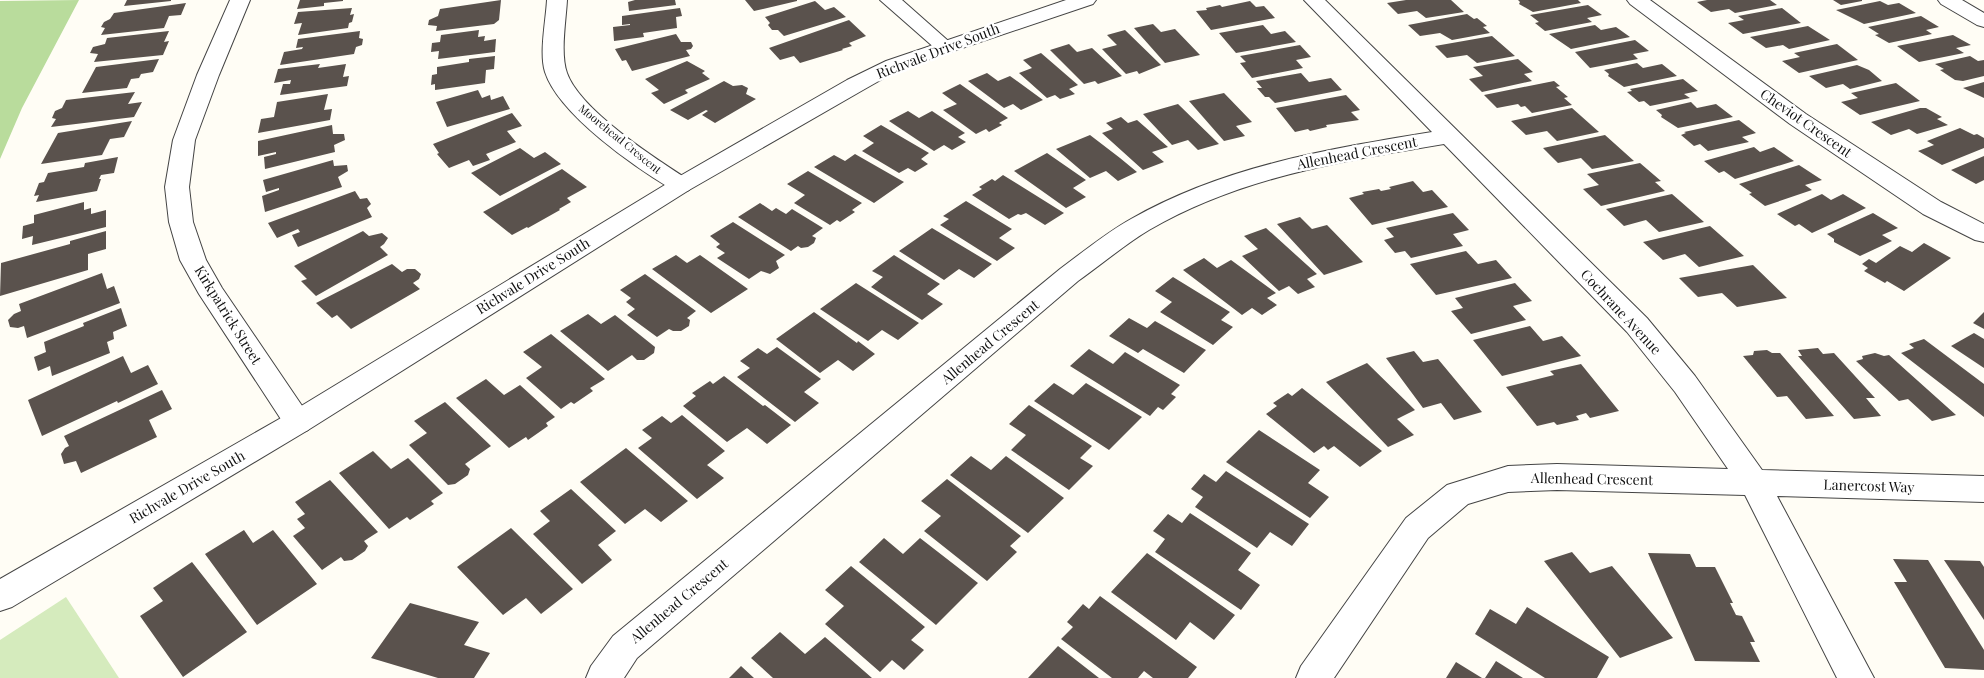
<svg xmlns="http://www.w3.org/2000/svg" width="1984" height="678" font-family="'Playfair Display',serif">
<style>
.green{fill:#d5ebbd}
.forest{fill:#b9dc9c}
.building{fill:#5a524d}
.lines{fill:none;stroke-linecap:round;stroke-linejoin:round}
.minor-casing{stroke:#444;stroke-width:2}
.tertiary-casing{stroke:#444;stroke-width:2}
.minor{fill:#fff;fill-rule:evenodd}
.tertiary{fill:#fff;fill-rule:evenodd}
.labels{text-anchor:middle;stroke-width:5;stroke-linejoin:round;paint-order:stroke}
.far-street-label{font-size:11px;fill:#111;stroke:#fff}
.street-label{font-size:14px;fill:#111;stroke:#fff}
</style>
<rect width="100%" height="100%" fill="#fffdf5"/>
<path class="green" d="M66 597 119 678H0V640Z"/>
<path class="forest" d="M79 0 22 108 0 159V1Z"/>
<path class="building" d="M127 0H171V1L124 6Z
M300 0H343V1L324 3V6L297 9Z
M501 0 499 20 494 24 436 31 437 26 428 25 429 20 438 16 440 9Z
M635 0H675L676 5 629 11 628 2Z
M745 0H797V1L754 11Z
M1406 0H1451L1464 12 1426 18 1417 11 1398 14 1387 3Z
M1518 0H1578L1581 3 1533 12 1519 4 1520 2Z
M1707 0H1770L1777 5 1735 13 1729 9 1711 12 1697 2Z
M1833 0H1862V1L1841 5Z
M815 1 825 10 834 7 846 17 784 36 778 30H772L768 25 770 23 765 17Z
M1250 1 1256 7 1264 6 1275 18 1211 30 1196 11 1207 10 1206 8 1220 5 1222 7Z
M1880 1 1888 5 1899 3 1916 13 1864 24 1836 10Z
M186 3 181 15 169 16 164 28 101 35 105 28 101 27 104 22 110 19 114 13Z
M1588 5 1602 15 1587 18 1592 22 1545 31 1535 23 1539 22 1530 15Z
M352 8 350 15 354 14 352 22 349 23 348 28 298 35 302 23 294 24 298 12Z
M680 8 682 16 676 17 677 28 643 33 644 37 614 41 613 27 630 25V24L622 25V16Z
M1782 8 1801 23 1743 34 1728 23 1744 20 1738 16Z
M1467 14 1474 19 1477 18 1487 26 1483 27 1490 33 1452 40 1440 33 1420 36 1408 25Z
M1921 16 1939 27 1926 30 1932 34 1889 43 1875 35 1879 34 1868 27Z
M849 20 866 36 849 43 852 46 842 49 843 50 800 63 794 56 780 60 769 48Z
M1153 24 1161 32 1175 29 1200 55 1165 63 1134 28Z
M1263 25 1271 34 1285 31 1296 42 1236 53 1219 33Z
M1595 25 1601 30 1616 27 1630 37 1571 49 1549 34Z
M1808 26 1830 40 1789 49 1783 45 1766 48 1750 37Z
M479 30 478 37 485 36 484 41 496 39 495 52 438 59 439 51 431 52 432 43 440 42 441 35Z
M1125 30 1161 65 1139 74 1137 71 1126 74 1102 49 1117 45 1107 35Z
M169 31 164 42 169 41 163 55 94 62 98 54 90 53 93 47 105 44 107 38Z
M360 31 359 38 363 39 362 45 356 47 354 54 280 65 284 52 302 49 303 47 296 48 298 39Z
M676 34 681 42H691L693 46 691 49 686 50 690 56 632 71 626 60 622 61 615 49Z
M1953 35 1971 45 1956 48 1964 53 1919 62 1897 46Z
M1492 36 1515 56 1477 63 1467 55 1447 58 1435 46Z
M1635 40 1649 51 1633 54 1638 59 1590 68 1575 52Z
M1069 44 1077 52 1092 48 1122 76 1098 84 1095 81 1084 84 1050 50Z
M1837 44 1858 60 1799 73 1782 61 1800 57 1794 53Z
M1300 45 1311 57 1296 60 1303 68 1252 78 1240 63 1246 62 1240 56Z
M1041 53 1078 85 1069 89 1075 94 1060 99 1055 95 1047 98 1019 73 1032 68 1023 60Z
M495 56 494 69 486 70 485 83 435 90V84L431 85 432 75 437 74V67L469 62V59Z
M1970 56 1978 61 1984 60V76L1963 81 1955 80 1940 70 1944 69 1935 64Z
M159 59 153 72 141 74 139 78 131 79 127 88 82 93 96 67Z
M1518 59 1533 72 1524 74 1532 81 1482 92 1469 79 1483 76 1473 67Z
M687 61 705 71 702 73 710 79 685 90 688 93 664 104 651 93 659 90 645 79Z
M1637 63 1643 68 1662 64 1677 76 1624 87 1608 76 1609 74 1604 70Z
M320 64 318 68 346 64 343 77 349 76 347 86 280 95 283 84H290L291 80 274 83 278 69Z
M1857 65 1869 70 1882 81 1850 89 1843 84 1826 88 1809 76Z
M987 73 998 81 1010 76 1043 100 1021 110 1013 104 1004 108 968 81Z
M1301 73 1309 82 1331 78 1342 90 1275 103 1269 97H1265L1257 88H1262L1256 81Z
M1683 79 1698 91 1684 94 1690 98 1650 106 1644 101 1639 102 1627 92 1632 91 1630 89Z
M724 81 733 86 742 85 748 88 746 94 756 99 715 123 702 115 708 111 706 110 688 120 670 110Z
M1554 81 1560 86 1556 87 1568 97 1564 98 1572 105 1532 113 1525 106 1521 107 1518 104 1497 108 1484 95Z
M1984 82V98L1963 88Z
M1896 83 1920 101 1860 115 1841 102 1858 98 1851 93Z
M960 84 1008 118 999 123 1002 125 989 132 986 129 976 134 943 110 957 104 942 93Z
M478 90 482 98 490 95 491 100 503 96 510 109 447 127 436 102Z
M135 92 128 104 142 102 134 117 51 127 56 119 52 118 55 111 62 108 66 100Z
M1224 93 1252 122 1236 126 1245 136 1224 141 1189 101Z
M328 94 324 110 332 109 330 120 258 133 261 119 274 117 277 102Z
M1346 95 1360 110 1351 112 1359 120 1326 125 1327 127 1310 131 1308 129 1295 132 1276 108Z
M1691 102 1697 108 1716 104 1733 117 1678 128 1661 117 1662 115 1656 110Z
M1178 104 1219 144 1198 150 1188 140 1172 145 1143 114Z
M1572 108 1599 132 1557 141 1547 131 1526 135 1511 121Z
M1920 108H1926L1942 117 1937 119 1948 125 1917 134 1909 129 1891 135 1871 122Z
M908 111 919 118 932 111 965 133 958 137 966 142 952 150 944 145 934 151 889 121Z
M512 113 522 126 507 131 516 142 486 154 490 160 473 166 469 160 449 168 437 154 439 153 433 144Z
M1121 117 1128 123 1137 120 1168 147 1152 152 1164 162 1143 170 1102 133 1113 129 1106 123Z
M1739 120 1756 133 1742 137 1749 142 1708 151 1700 144 1694 146 1681 135 1686 133 1684 132Z
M132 121 124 137 110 139 102 155 41 164 58 133Z
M332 125 333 134H344L345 140 334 145 335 152 265 169 264 157 276 154V152L258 156V141Z
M881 125 929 153 921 159 928 164 915 172 908 168 899 173 862 151 874 143 863 136Z
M1960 128 1974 135 1977 134 1984 138V148L1942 165 1918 151 1934 145 1927 141Z
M1090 135 1120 158 1137 172 1118 181 1106 171 1090 178 1056 149Z
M1605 135 1634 161 1592 169 1581 158 1558 163 1543 148Z
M1754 147 1760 152 1774 147 1794 161 1735 179 1724 171 1719 173 1704 161Z
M520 148 534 158 545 152 561 164 500 196 471 173Z
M1047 153 1086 180 1073 188 1086 197 1066 208 1014 171Z
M855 154 904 182 874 203 814 167 834 155 845 161Z
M1984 156V180L1976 184 1951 170Z
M118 157 114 173 101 175 99 179H101L97 191 36 202 39 195 34 196 39 183 44 182 48 173 84 167 85 163Z
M333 160 334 166 347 165 348 171 338 177 342 187 265 212 262 196 279 190V188L266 192 263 180Z
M1640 163 1661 181 1655 182 1665 191 1601 206 1583 189 1599 185 1587 174Z
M1799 165 1822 180 1805 185 1812 190 1765 206 1749 194 1752 193 1739 184Z
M562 169 587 187 567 198 571 202 559 209 560 210 528 228 527 227 512 235 483 212Z
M808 171 862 203 852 210 855 212 840 222 837 220 830 225 794 203 805 195 787 184Z
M1003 175 1064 213 1045 225 1026 213 1021 215 1018 214 1009 219 972 195 982 189 979 187 992 179 995 181Z
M1413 181 1423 192 1432 190 1448 207 1372 225 1349 198 1364 194 1362 192 1379 189 1381 191 1391 189 1389 187Z
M355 191 360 199 367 198 371 204 367 208 372 217 298 247 292 235 300 232 298 229 277 238 268 223Z
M1672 194 1704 222 1659 232 1646 220 1624 226 1606 209Z
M1822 194 1831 200 1843 194 1866 208 1812 233 1799 224 1795 226 1777 214Z
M966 201 1012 229 999 238 1015 248 997 261 940 225 949 219 943 216Z
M84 202V210L91 208V214L106 210V227L32 245 33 236 22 239 23 226 34 223V215Z
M760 203 772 211 776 208 786 214 792 209 823 228 812 236 816 238 814 243 808 247 801 248 798 246 791 251 738 217Z
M1453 213 1469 230 1453 234 1463 246 1411 258 1405 251 1395 253 1384 240 1394 237 1386 228Z
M1873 213 1898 228 1882 235 1892 241 1860 256 1834 242V239L1827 234Z
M1300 217 1312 229 1327 225 1363 262 1324 275 1277 224Z
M733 222 785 255 776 261 779 268 770 274 761 271 749 279 717 258 725 253 716 247 720 244 710 236Z
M1710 226 1744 256 1699 267 1685 254 1663 260 1643 242Z
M932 228 992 264 974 278 959 269 944 280 899 251Z
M1266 228 1317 274 1307 279 1315 287 1298 294 1289 286 1279 291 1242 256 1258 249 1244 236Z
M106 231V249L88 254V270L0 296 1 263 70 244V241Z
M363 231 369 236 382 233 388 238 384 244 380 247 388 255 316 296 301 281 307 279 294 266Z
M1924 243 1951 258 1904 291 1887 281 1885 283 1864 271 1868 268 1862 264 1869 259 1876 263 1900 246 1912 252Z
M1466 251 1478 264 1496 260 1512 278 1436 295 1410 264Z
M676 255 687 263 700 255 748 289 711 313 652 269Z
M894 255 940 284 927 294 943 304 922 320 871 287 883 277 872 271Z
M1204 258 1217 268 1231 260 1276 293 1267 298 1277 305 1262 315 1252 308 1242 315 1183 270Z
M392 264 402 272 407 269H415L421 274 419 279 413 283 420 289 351 329 337 315 332 318 316 303Z
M1753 265 1787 298 1737 307 1722 293 1698 297 1679 278Z
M102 273 107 289 114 286 120 303 27 338 24 326 18 328 10 327 8 320 14 314 21 311 19 304Z
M645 274 696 311 687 318 690 320 689 326 681 331H673L669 329 657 337 627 315 635 309 626 302 631 298 620 290Z
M1173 277 1230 312 1221 320 1233 327 1213 345 1160 312 1172 302 1155 291Z
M856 283 919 323 898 340 882 330 868 341 820 309Z
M1515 283 1532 301 1513 306 1526 320 1471 334 1451 311 1463 308 1455 298Z
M121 308 127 326 113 332 114 339 107 342 110 353 52 376 50 366 38 371 34 357 46 352 44 342 84 326 83 323Z
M814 312 857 343 858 341 875 354 853 371 838 360 820 373 776 339Z
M1984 312V329L1973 323Z
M588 314 601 324 615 315 655 347 654 353 644 360H637L632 355 608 371 560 331Z
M1129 318 1147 328 1155 321 1206 350 1184 373 1143 349 1138 353 1109 336Z
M1530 326 1543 341 1562 336 1581 356 1502 376 1473 340Z
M1974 333 1984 339V368L1951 346Z
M551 334 605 379 590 388 593 391 574 404 571 402 561 409 526 378 542 367 523 352Z
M1924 339 1984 384V417L1901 353 1914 348 1909 344Z
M777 347 821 379 804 392 819 403 795 422 737 377 750 368 740 361 758 348 767 354Z
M1818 348 1823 354 1834 353 1875 398H1866L1881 416 1854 419 1798 356H1802L1798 350Z
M1089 349 1113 364 1125 352 1180 385 1171 394 1176 397 1163 410 1158 407 1150 416 1070 366Z
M1767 350 1772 353H1780L1834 416 1806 419 1787 396 1777 397 1743 356 1753 355 1754 351Z
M1414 351 1423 362 1438 359 1482 412 1454 420 1441 403 1423 408 1386 358Z
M1875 353 1884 356 1889 355 1956 415 1932 421 1908 399 1899 401 1856 361 1863 359 1862 356Z
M123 356 131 373 148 365 158 384 118 403 117 401 42 436 28 400Z
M1367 363 1415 410 1397 419 1414 435 1388 447 1326 382Z
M1581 364 1619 411 1590 418 1586 413 1576 416 1579 420 1557 425 1554 422 1537 426 1506 387 1554 375 1550 371Z
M724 376 763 406 765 405 791 425 767 444 747 428 727 442 683 406 696 396 692 393 710 381 713 384Z
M486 379 504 395 520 385 555 417 546 423 548 426 528 440 526 437 509 448 456 398Z
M1054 383 1073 395 1086 383 1142 417 1109 450 1034 401Z
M1302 388 1382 451 1360 467 1334 446 1328 450 1324 446 1314 453 1266 414 1277 406 1273 403 1288 393 1292 396Z
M162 390 172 409 149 420 157 437 81 473 76 461 64 464 61 454 65 448 69 446 64 436Z
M445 402 491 446 465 464 470 469 468 475 455 484 448 485 409 445 427 433 414 421Z
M1029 405 1092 446 1080 458 1093 466 1069 490 1011 450 1026 435 1009 424Z
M682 415 725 451 707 465 724 478 697 499 638 448 652 438 642 430 662 416 671 423Z
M1259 430 1320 470 1308 483 1329 497 1310 518 1226 462Z
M626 448 688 501 661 522 645 509 625 524 580 482Z
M373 451 391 469 408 458 443 493 431 501 434 504 410 520 407 517 389 529 339 473Z
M971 456 991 470 1006 456 1064 498 1028 533 950 475Z
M1226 471 1309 524 1292 546 1270 532 1257 548 1195 507 1203 497 1191 489 1204 474 1216 482Z
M947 479 1021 536 1010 546 1017 552 987 581 924 531 941 516 921 501Z
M330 480 378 532 364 541 368 546 365 551 352 560 344 561 341 557 322 570 293 536 305 528 297 519 305 514 295 502Z
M571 489 616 531 598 545 612 560 582 584 533 534 550 521 540 511Z
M1190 513 1251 553 1238 570 1260 585 1241 610 1155 552 1165 539 1153 531 1168 514 1182 523Z
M511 528 573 589 541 614 526 598 503 615 457 567Z
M244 530 253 543 273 530 317 584 257 625 205 554Z
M884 538 903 554 920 538 978 583 936 625 859 562Z
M1572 552 1590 573 1612 566 1673 638 1620 658 1544 561Z
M1147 553 1235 615 1214 640 1190 622 1176 640 1111 592Z
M1648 553 1690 554 1696 567H1715L1733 603H1730L1736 615 1742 616 1755 642H1750L1760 662 1695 661Z
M1893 559 1928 560 1984 650V670L1945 668 1894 582H1907Z
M1944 560 1980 561 1984 567V620Z
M192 562 247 632 183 677 140 616 163 601 153 588Z
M851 566 925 627 911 640 924 650 904 670 892 660 880 672 825 624 844 606 825 590Z
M1100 596 1197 667 1188 678H1153L1144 671 1138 678H1112L1061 639 1073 627 1067 622 1083 604 1089 609Z
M410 603 479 622 464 645 490 653 474 678H438L371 658Z
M1527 607 1609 657 1597 678H1545L1475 634 1490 609 1516 624Z
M780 632 805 654 825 637 872 678H773L751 658Z
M1058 646 1099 678H1028Z
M1496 661 1523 678H1485Z
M1456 662 1482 678H1446Z
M741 666 754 678H729Z"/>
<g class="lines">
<g class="minor-casing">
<path id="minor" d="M230 0H250L219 75 195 140 189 187 193 222 206 260 222 288 313 422 308 430 298 434 288 430 199 294 180 260 169 222 165 187 173 140 197 75Z
M547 0H567C566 20 560 54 567 73 580 110 656 159 689 180L693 185 689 190 681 193 673 190C635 167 559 115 545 72 539 53 546 20 547 0Z
M880 0H902L954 46 951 50 944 52 937 50Z
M1304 0H1325L1647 318 1695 376 1762 470 1984 476V502L1777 496 1874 678H1837L1745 495 1557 490 1508 492 1468 504 1428 538 1334 678H1296L1301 666 1406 518 1447 485 1508 466 1557 464 1728 469 1675 392 1627 332 1444 144C1342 161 1240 177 1149 230 1124 245 1102 264 1078 281L637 658 624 678H586L591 666 613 636 1060 269C1083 252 1106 233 1131 219 1224 166 1328 149 1432 132Z
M1627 0H1650L1806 114 1941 202 1984 224V242L1975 240 1923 214 1790 124 1630 4Z
M1938 0H1962L1984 13V27L1977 25 1941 4Z"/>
</g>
<g class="tertiary-casing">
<path id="tertiary" d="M1066 0H1096L1093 4 900 69 863 90 689 190 308 430 12 607 0 611V579L288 414 673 180 847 80 886 61Z"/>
</g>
<use href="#minor" class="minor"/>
<use href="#tertiary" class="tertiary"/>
</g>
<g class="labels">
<g class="far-street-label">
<text transform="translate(620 139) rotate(39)" y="4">Moorehead Crescent</text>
</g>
<g class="street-label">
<text transform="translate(938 51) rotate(-21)" y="5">Richvale Drive South</text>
<text transform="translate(1806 123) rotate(35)" y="5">Cheviot Crescent</text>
<text transform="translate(1357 153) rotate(-11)" y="5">Allenhead Crescent</text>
<text transform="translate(533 276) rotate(-32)" y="5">Richvale Drive South</text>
<text transform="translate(1621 312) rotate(47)" y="5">Cochrane Avenue</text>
<text transform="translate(228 315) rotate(58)" y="5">Kirkpatrick Street</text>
<text transform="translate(990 342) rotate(-40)" y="5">Allenhead Crescent</text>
<text transform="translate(1592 479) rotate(1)" y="5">Allenhead Crescent</text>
<text transform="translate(1869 486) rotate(2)" y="5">Lanercost Way</text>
<text transform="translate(187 487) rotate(-30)" y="5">Richvale Drive South</text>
<text transform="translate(679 601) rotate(-40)" y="5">Allenhead Crescent</text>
</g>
</g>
</svg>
